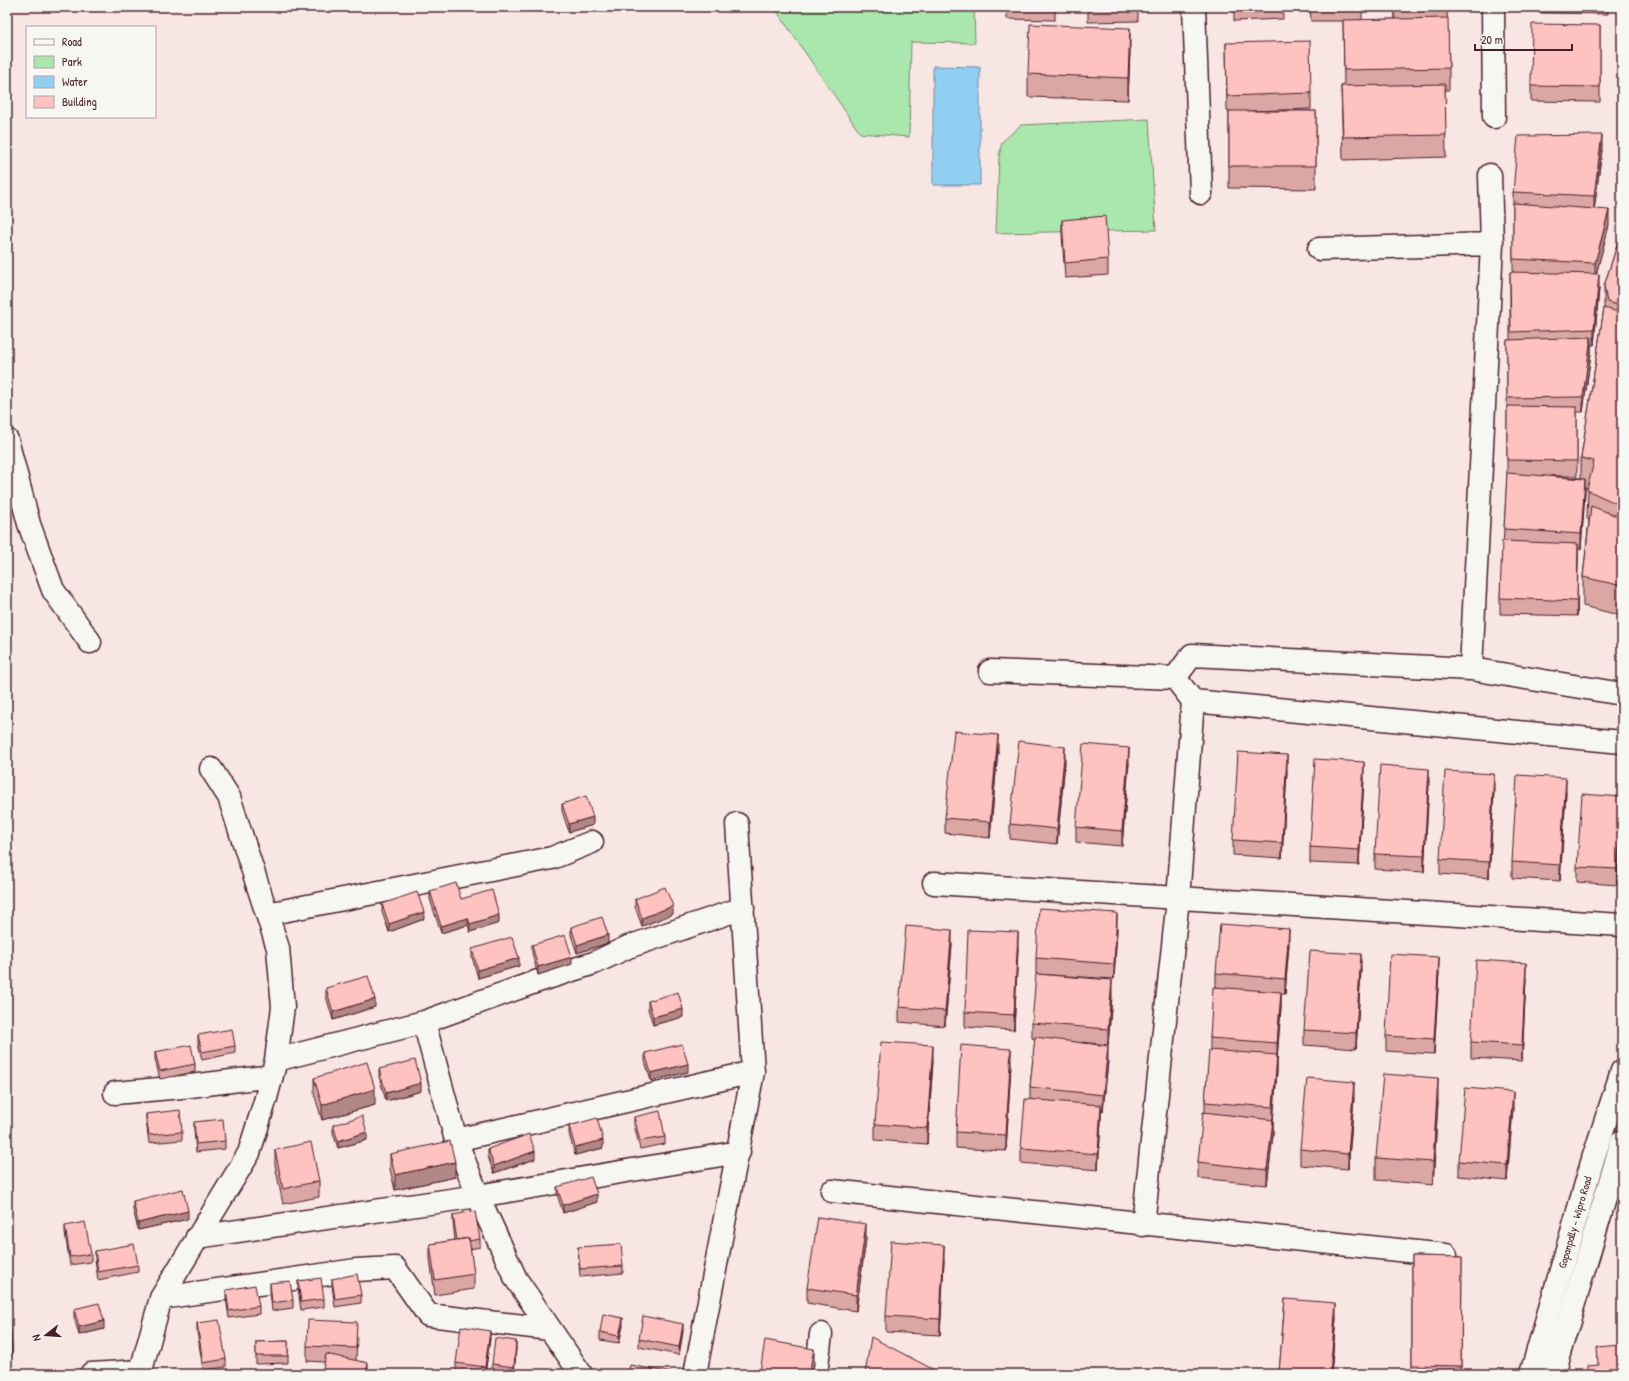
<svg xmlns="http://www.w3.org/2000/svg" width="1629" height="1381" font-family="'Patrick Hand',sans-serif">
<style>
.green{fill:#aae7ad;stroke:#7a836c}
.water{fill:#91cff2;stroke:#7589a2}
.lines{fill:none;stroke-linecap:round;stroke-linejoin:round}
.minor-casing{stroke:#4a1f2b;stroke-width:25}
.secondary-casing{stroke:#4a1f2b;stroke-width:25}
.minor{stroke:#f6f6f2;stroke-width:22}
.secondary{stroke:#f6f6f2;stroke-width:22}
.wall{fill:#daa7a5;stroke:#4a1f2b}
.shaded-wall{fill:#b28886;stroke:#4a1f2b}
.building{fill:#fec2c0;stroke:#4a1f2b}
.labels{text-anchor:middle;stroke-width:3.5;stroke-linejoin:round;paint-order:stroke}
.street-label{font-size:11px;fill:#4a1f2b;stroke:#f6f6f2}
</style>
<rect width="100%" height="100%" fill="#f8e6e3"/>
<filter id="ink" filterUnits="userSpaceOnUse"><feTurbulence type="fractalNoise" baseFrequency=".025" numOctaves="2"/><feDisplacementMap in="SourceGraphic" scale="8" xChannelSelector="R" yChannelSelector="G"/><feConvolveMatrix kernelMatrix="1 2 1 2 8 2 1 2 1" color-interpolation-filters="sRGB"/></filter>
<g filter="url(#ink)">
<path class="green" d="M774 7H974L975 43 911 42 909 137 860 133Z
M1149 119 1156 230 996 233 999 157 1002 142 1021 125Z"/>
<path class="water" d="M933 66 980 67V185H933Z"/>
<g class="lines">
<g class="minor-casing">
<path id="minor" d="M1194 7 1201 193
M1493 7 1494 117
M1319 249 1492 244
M7 440 29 524 53 590 90 642
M1471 669 1492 244 1490 175
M990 671 1175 678
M1193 701 1622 742
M934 883 1622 925
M267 914 552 858 592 842
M424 1022 538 981 594 963 628 947 743 908
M276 1060 424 1022 456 1140 478 1196 516 1279 581 1374
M115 1093 182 1087 272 1076
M456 1140 753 1072
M832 1191 1446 1255
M1143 1225 1178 899 1193 701 1175 678 1192 655 1471 669 1622 694
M197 1237 478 1196 739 1152
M161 1298 356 1270 395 1268 428 1315 550 1329
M91 1374 140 1371
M140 1374 161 1298 249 1153 266 1098 276 1060 283 1007 278 948 229 797 211 769
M695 1374 753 1072 737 824
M816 1374 821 1334"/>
</g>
<g class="secondary-casing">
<g id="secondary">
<path id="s1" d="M1531 1374 1593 1159 1622 1071"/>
<path d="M1553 1374 1622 1141"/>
</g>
</g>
<use href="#minor" class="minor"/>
<use href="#secondary" class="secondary"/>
</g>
<path class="wall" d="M1007 7H1055V20L1007 19Z
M1088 7H1138V21L1088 22Z
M1234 7H1283V19L1234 21Z
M1310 7H1362V20L1395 19 1394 7H1447L1449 68V90H1445L1446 157 1343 160 1341 86H1344L1343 21H1311Z
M1539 7H1608V14L1539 13Z
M1600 25V102L1531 101V86Z
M1226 43 1311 93V109L1251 111H1316V189L1229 188V111H1227Z
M1130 50 1128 100 1028 97V74Z
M1602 150 1594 209 1609 225 1596 274 1599 289 1594 345H1591V353L1583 412H1577V476H1550L1581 478V458L1604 308V286L1622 230V616L1583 606V577L1589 520 1587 519 1588 488H1585L1581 549H1578L1577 616 1500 614V598L1507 476V340H1510V272H1513V192Z
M1062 220 1108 259V275L1065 278 1062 235Z
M998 751 990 838 945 833V818Z
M1065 762 1057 844 1010 839V824Z
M1129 763 1122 846 1076 842V827Z
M1287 771 1282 858 1233 855V840Z
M1364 778 1359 865 1310 863V847Z
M1429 784 1424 872 1375 869V854Z
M1494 790 1489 878 1440 874V859Z
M1566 793 1560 881 1512 878V862Z
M1622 797V813L1617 885 1577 882V867Z
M562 804 593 825 569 832 562 811Z
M430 891 461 899 499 923 470 932 468 925 441 933 430 899Z
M635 899 673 914 642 926 635 907Z
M382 904 424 919 389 932 382 912Z
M571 927 608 943 577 953 571 935Z
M1117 929 1114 979 1036 974V958Z
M1289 944 1285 994H1281V1007L1277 1059V1071L1273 1122V1135L1267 1185 1198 1178V1162L1205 1112V1102L1210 1050V1038L1216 987V973Z
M532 945 572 964 538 975 532 953Z
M952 945 945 1026 899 1022V1007Z
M1018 948 1014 1030 965 1027V1012Z
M472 949 519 966 478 978 472 957Z
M1361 970 1356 1049 1304 1045V1030Z
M1439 972 1434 1054 1386 1051V1036Z
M1526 978 1522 1061 1471 1058V1042Z
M326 988 375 1007 333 1020 326 996Z
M1112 996 1108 1045 1082 1042 1108 1061 1103 1111 1101 1110V1121L1098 1170 1021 1163V1148L1030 1099V1087L1035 1039 1032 1038V1023Z
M648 1001 683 1017 653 1025 648 1009Z
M198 1035 235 1046V1053L202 1060 198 1043Z
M155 1052 195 1064V1072L160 1079 155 1059Z
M645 1053 688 1072 651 1081 645 1061Z
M933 1061 927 1144 875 1140V1124Z
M1011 1064 1006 1151 956 1148V1132Z
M379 1069 421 1091 386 1101 379 1077Z
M314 1078 375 1105 322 1120 314 1093Z
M1354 1098 1348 1169 1300 1165V1149Z
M1438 1101 1433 1185 1376 1180V1158Z
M1513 1108 1507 1181 1459 1176V1161Z
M146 1114 182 1132V1140L149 1143 146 1121Z
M634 1117 665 1137V1144L640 1149 634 1125Z
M194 1122 225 1141V1149L196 1152 194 1130Z
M333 1125 367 1140 338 1148 333 1133Z
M569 1126 603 1148 575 1155 569 1134Z
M488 1149 535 1159 494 1173 488 1157Z
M275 1150 319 1181V1197L283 1204 275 1165Z
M390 1154 455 1177 395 1190 390 1169Z
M557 1187 597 1202 563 1213 557 1194Z
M133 1201 188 1219 138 1230 133 1209Z
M453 1215 480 1239V1247L470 1249 474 1274V1289L435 1295 430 1259V1244L455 1240 453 1223Z
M65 1226 91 1254V1262L70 1265 65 1233Z
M866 1239 856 1311 807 1303V1288Z
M578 1247 623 1266V1273L580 1277Z
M95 1251 138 1265V1272L98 1280 95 1259Z
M1412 1256 1462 1257 1461 1374H1412Z
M944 1260 940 1335 886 1332V1316Z
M332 1279 361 1295V1303L335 1307 332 1286Z
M298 1281 324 1299V1307L301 1310 298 1289Z
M270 1283 293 1300V1308L272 1311 270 1291Z
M226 1290 259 1306V1314L229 1318 226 1298Z
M1285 1299 1336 1318 1331 1374H1279Z
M74 1309 104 1329 79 1335 74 1317Z
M7 1320 12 1347V1355H7Z
M197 1323 226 1359V1367L203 1370 197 1331Z
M623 1326 619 1343 600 1340V1332Z
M683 1331 679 1355 639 1347V1339Z
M357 1337 356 1360 368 1374 324 1362 307 1361V1346Z
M490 1338 485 1374H480L456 1371V1363Z
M288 1341V1363L256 1364V1342Z
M516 1348 514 1374 492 1372V1364Z
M814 1364 812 1374H760V1372Z"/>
<path class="shaded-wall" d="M1130 28V50L1128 100V78Z
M1602 135V150L1594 211V196Z
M1609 210V225L1595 279V263Z
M1599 274V289L1594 345V329Z
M1591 337V353L1583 412V397Z
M1585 479V494L1581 549V534Z
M1578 544V560L1577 616V601Z
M998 735V751L990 838V822Z
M1065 747V762L1057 844V829Z
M1129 748V763L1122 846V831Z
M1287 755V771L1282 858V843Z
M1364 762V778L1359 865V850Z
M1429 769V784L1424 872V856Z
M1494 774V790L1489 878V862Z
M1566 778V793L1560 881V865Z
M1622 797V813L1617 885V869Z
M593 817V825L569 832V824Z
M673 906V914L642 926V918Z
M424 912V919L389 932V924Z
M1117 913V929L1114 979V964Z
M499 915V923L470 932V924Z
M468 918V925L441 933V926Z
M1289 929V944L1285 994V979Z
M952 930V945L945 1026V1011Z
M1018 932V948L1014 1030V1015Z
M608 935V943L577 953V945Z
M1361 954V970L1356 1049V1033Z
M572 957V964L538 975V967Z
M1439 957V972L1434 1054V1039Z
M519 958V966L478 978V970Z
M1526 963V978L1522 1061V1045Z
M1112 980V996L1108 1045V1029Z
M1281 992V1007L1277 1059V1043Z
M375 999V1007L333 1020V1012Z
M683 1009V1017L653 1025V1017Z
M933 1045V1061L927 1144V1128Z
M1108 1046V1061L1103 1111V1095Z
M1011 1049V1064L1006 1151V1135Z
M1277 1055V1071L1273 1122V1135L1267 1185V1170L1273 1120V1107Z
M688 1064V1072L651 1081V1073Z
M1438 1078V1101L1433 1185V1162Z
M1354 1082V1098L1348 1169V1154Z
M421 1083V1091L386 1101V1093Z
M375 1089V1105L322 1120V1105Z
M1513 1092V1108L1507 1181V1165Z
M1101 1105V1121L1098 1170V1154Z
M367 1132V1140L338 1148V1141Z
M603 1140V1148L575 1155V1147Z
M535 1151V1159L494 1173V1166Z
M455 1162V1177L395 1190V1175Z
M597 1194V1202L563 1213V1205Z
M188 1211V1219L138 1230V1223Z
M866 1224V1239L856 1311V1295Z
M944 1245V1260L940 1335V1319Z
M1336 1303V1318L1331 1374H1330Z
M623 1318V1326L619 1343V1336Z
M104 1321V1329L79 1335V1327Z
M683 1324V1331L679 1355V1347Z
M490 1331V1338L485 1374V1367Z
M516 1341V1348L514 1374V1367Z
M814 1349V1364L812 1374H809Z
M368 1363V1374H366Z"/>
<path class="building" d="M1448 18 1449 68 1344 70 1343 20Z
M1030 24 1130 28 1128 78 1028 74Z
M1532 24 1600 25V87L1531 86Z
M1310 41 1311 93 1227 96 1226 43Z
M1445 84 1446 135 1343 137 1341 86Z
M1229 111H1316V166H1229Z
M1602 135 1594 196 1513 192 1518 136Z
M1513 203 1609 210 1595 263 1513 259Z
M1105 216 1108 259 1065 263 1062 220Z
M1622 230V306L1607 302 1604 286Z
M1510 272 1599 274 1594 329 1511 332Z
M1604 308 1622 313V506L1587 490 1594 461 1581 458Z
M1591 337 1583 397 1507 398V340Z
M1507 406 1577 407V461L1507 460Z
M1507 473 1585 479 1581 534 1504 529Z
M1591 506 1622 518V586L1583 577Z
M1502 541 1578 544 1577 601 1500 598Z
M954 731 998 735 990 822 945 818Z
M1019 741 1065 747 1057 829 1010 824Z
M1083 744 1129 748 1122 831 1076 827Z
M1238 752 1287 755 1282 843 1233 840Z
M1315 759 1364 762 1359 850 1310 847Z
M1380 765 1429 769 1424 856 1375 854Z
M1445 771 1494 774 1489 862 1440 859Z
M1517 775 1566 778 1560 865 1512 862Z
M1582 794 1622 797 1617 869 1577 867Z
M586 796 593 817 569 824 562 804Z
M456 883 461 899 492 890 499 915 470 924 468 918 441 926 430 891Z
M665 887 673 906 642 918 635 899Z
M417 892 424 912 389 924 382 904Z
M1039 908 1117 913 1114 964 1036 958Z
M602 917 608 935 577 945 571 927Z
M1220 924 1289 929 1285 979 1216 973Z
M906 926 952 930 945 1011 899 1007Z
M968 930 1018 932 1014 1015 965 1012Z
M565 935 572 957 538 967 532 945Z
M512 937 519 958 478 970 472 949Z
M1310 951 1361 954 1356 1033 1304 1030Z
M1390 954 1439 957 1434 1039 1386 1036Z
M1476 960 1526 963 1522 1045 1471 1042Z
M1036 974 1112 980 1108 1029 1032 1023Z
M368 976 375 999 333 1012 326 988Z
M1213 987 1281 992 1277 1043 1210 1038Z
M678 992 683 1009 653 1017 648 1001Z
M232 1029 235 1046 202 1052 198 1035Z
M1035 1037 1108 1046 1103 1095 1030 1087Z
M881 1042 933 1045 927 1128 875 1124Z
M682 1044 688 1064 651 1073 645 1053Z
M191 1045 195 1064 160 1071 155 1052Z
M961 1045 1011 1049 1006 1135 956 1132Z
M1209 1050 1277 1055 1273 1107 1205 1102Z
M415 1060 421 1083 386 1093 379 1069Z
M367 1062 375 1089 322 1105 314 1078Z
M1383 1074 1438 1078 1433 1162 1376 1158Z
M1307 1078 1354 1082 1348 1154 1300 1149Z
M1465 1088 1513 1092 1507 1165 1459 1161Z
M1025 1099 1101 1105 1098 1154 1021 1148Z
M180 1110 182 1132 149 1135 146 1114Z
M660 1111 665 1137 640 1141 634 1117Z
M1203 1112 1273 1120 1267 1170 1198 1162Z
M362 1116 367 1132 338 1141 333 1125Z
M597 1118 603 1140 575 1147 569 1126Z
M223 1119 225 1141 196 1144 194 1122Z
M529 1134 535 1151 494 1166 488 1149Z
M450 1141 455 1162 395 1175 390 1154Z
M311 1142 319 1181 283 1189 275 1150Z
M591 1177 597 1194 563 1205 557 1187Z
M183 1189 188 1211 138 1223 133 1201Z
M475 1211 480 1239 469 1241V1238L457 1240 453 1215Z
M818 1217 866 1224 856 1295 807 1288Z
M85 1222 91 1254 70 1257 65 1226Z
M469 1238 474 1274 435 1280 430 1244Z
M891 1241 944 1245 940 1319 886 1316Z
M134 1244 138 1265 98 1272 95 1251Z
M621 1244 623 1266 580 1269 578 1247Z
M1412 1256 1462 1257 1461 1366 1412 1365Z
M357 1274 361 1295 335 1299 332 1279Z
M321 1278 324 1299 301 1302 298 1281Z
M290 1281 293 1300 272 1303 270 1283Z
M255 1285 259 1306 229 1311 226 1290Z
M1285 1299 1336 1303 1330 1374H1298L1279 1373Z
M99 1303 104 1321 79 1327 74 1309Z
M603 1314 623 1318 619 1336 600 1332Z
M643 1316 683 1324 679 1347 639 1339Z
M7 1320H10L12 1347 7 1348Z
M219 1320 226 1359 203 1363 197 1323Z
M308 1320 357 1322 356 1348 307 1346Z
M461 1326 490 1331 485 1367 456 1363Z
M871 1337 940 1373V1374H865Z
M495 1338 516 1341 514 1367 492 1364Z
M765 1340 814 1349 809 1374H771L760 1372Z
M288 1341V1356H256V1342Z
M1620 1345 1622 1374H1588V1365L1598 1364 1597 1347Z
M326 1354 368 1363 366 1374H322Z
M630 1365 673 1373V1374H628Z"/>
</g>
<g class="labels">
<g class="street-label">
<text dy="4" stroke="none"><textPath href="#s1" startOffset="158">Gopanpally - Wipro Road</textPath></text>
</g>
</g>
<rect width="1629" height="1381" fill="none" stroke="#f6f6f2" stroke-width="24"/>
<rect x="12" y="12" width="1605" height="1357" fill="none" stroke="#4a1f2b" stroke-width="1.5" filter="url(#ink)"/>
<rect x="26" y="26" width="130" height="92" fill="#f6f6f2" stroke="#b1a0a2"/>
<rect x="34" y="39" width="20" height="6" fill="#f6f6f2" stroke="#b1a0a2"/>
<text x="62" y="46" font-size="12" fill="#4a1f2b">Road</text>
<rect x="34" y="56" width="20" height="12" fill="#aae7ad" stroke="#b1a0a2"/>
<text x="62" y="66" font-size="12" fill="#4a1f2b">Park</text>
<rect x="34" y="76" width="20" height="12" fill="#91cff2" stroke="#b1a0a2"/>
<text x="62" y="86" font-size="12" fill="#4a1f2b">Water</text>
<rect x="34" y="96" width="20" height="12" fill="#fec2c0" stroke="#b1a0a2"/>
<text x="62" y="106" font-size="12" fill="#4a1f2b">Building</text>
<g transform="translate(46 1335) rotate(253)" stroke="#f6f6f2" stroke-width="3" paint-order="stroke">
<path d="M0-3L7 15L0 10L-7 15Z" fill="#4a1f2b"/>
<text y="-6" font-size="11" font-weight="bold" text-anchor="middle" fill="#4a1f2b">N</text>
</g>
<path d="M1475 44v6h97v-6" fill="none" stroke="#4a1f2b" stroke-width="2"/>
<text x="1481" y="44" font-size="12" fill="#4a1f2b" stroke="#f6f6f2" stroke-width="3" paint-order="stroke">20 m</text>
</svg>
